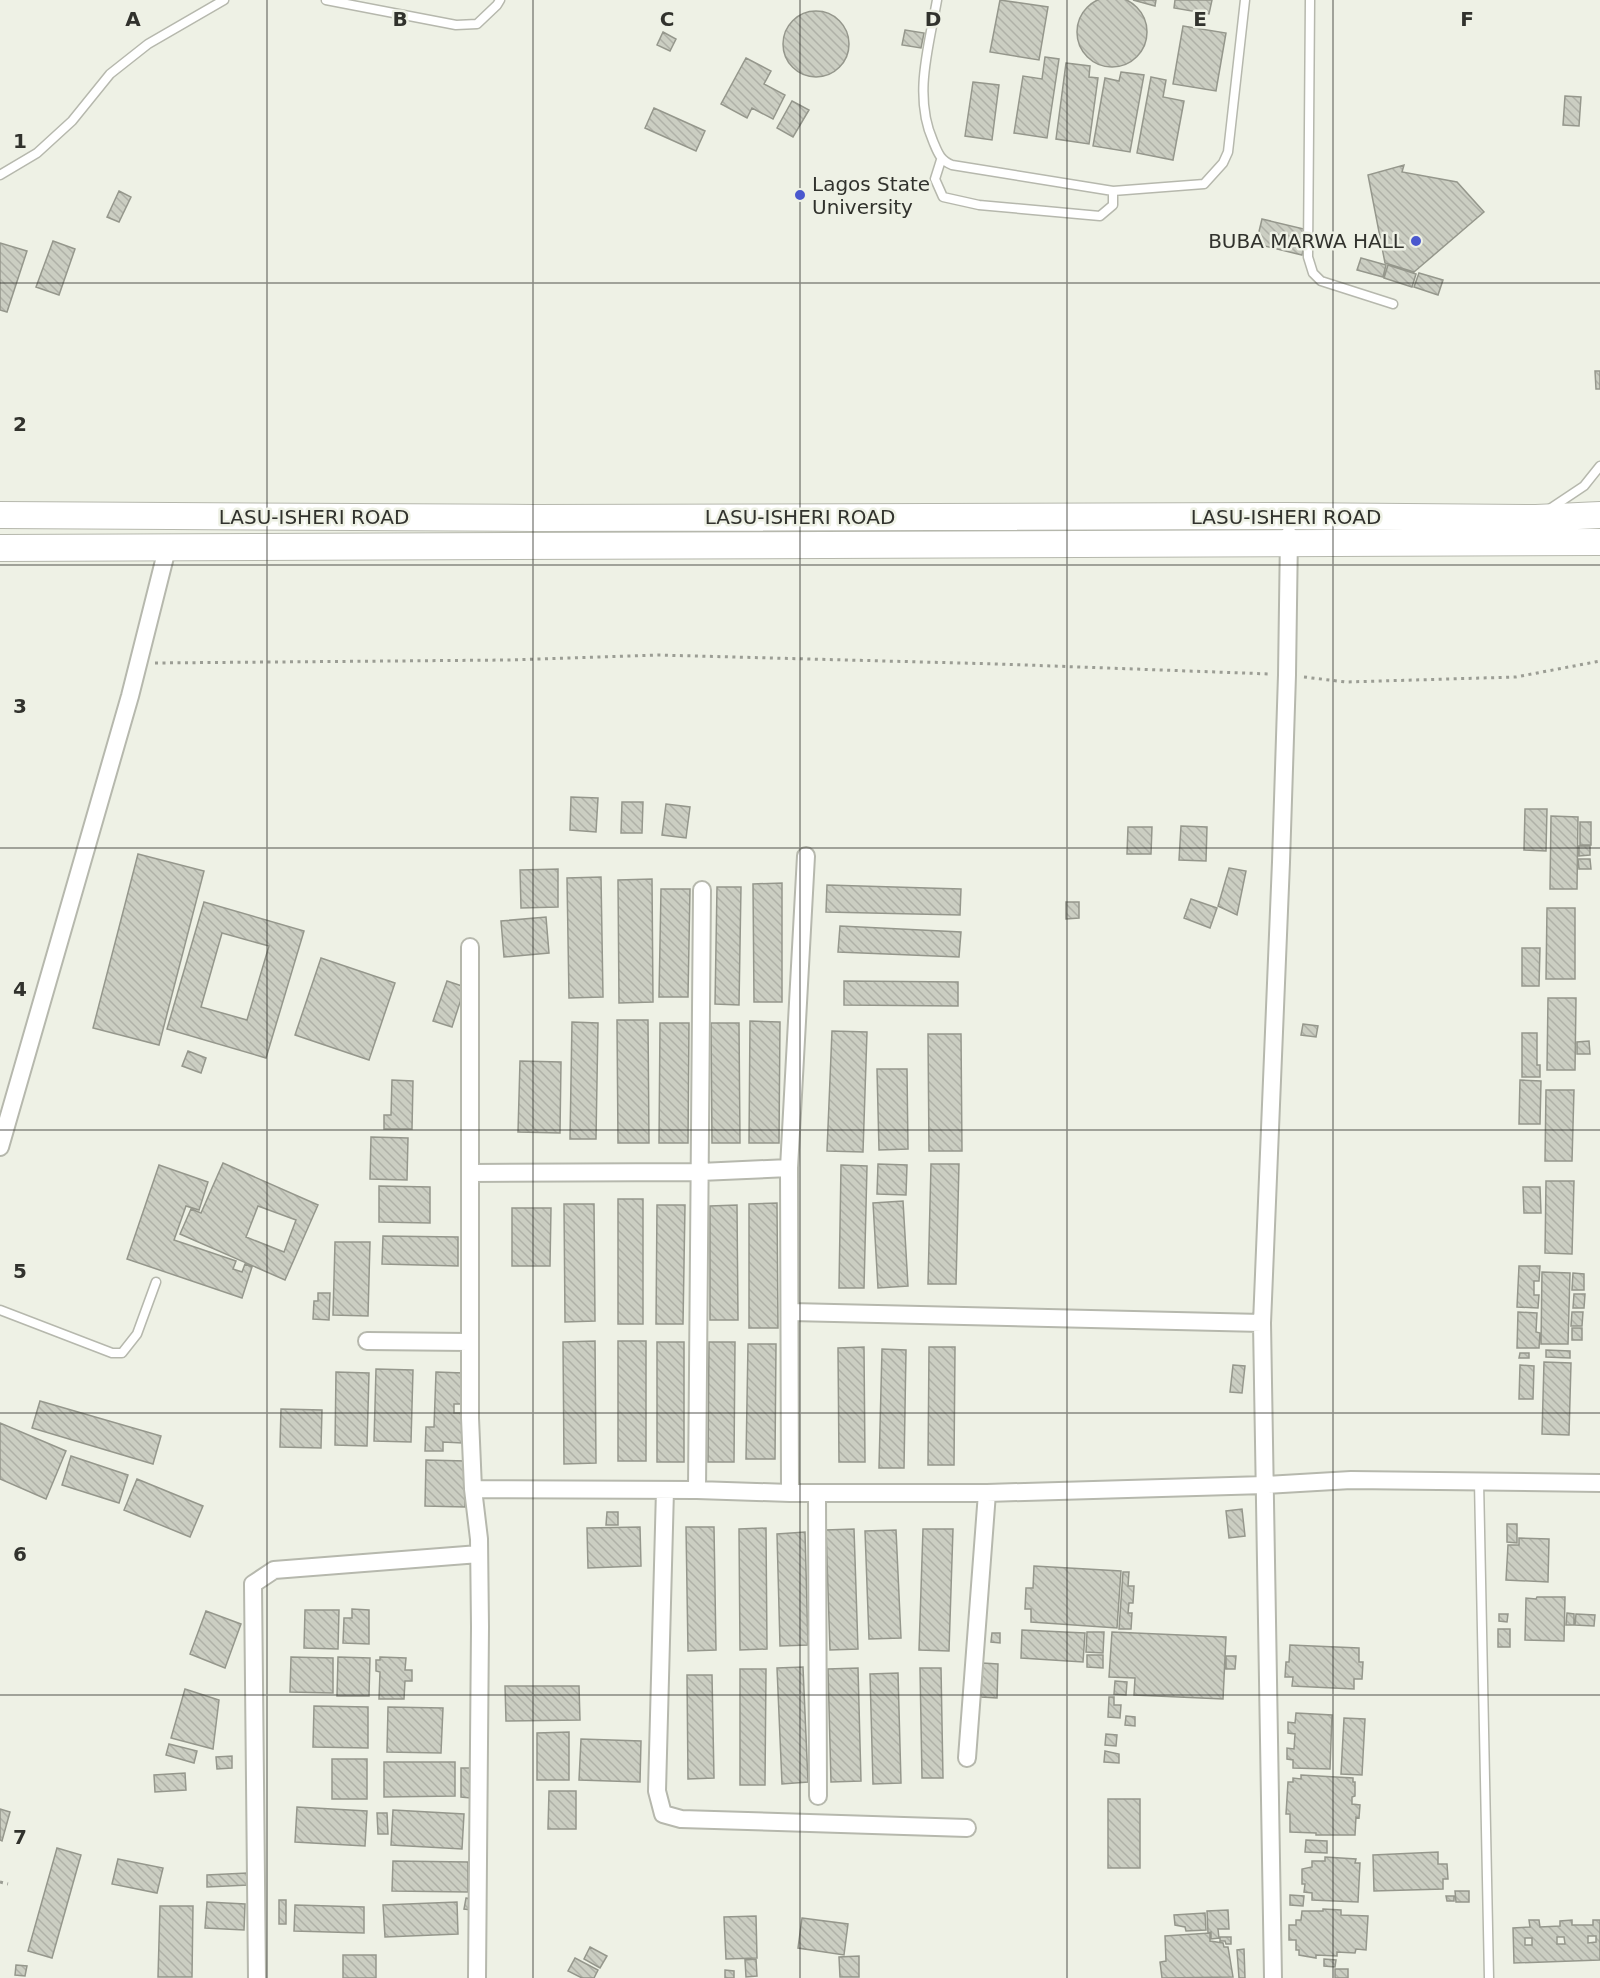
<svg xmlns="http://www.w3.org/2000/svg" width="1600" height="1978" font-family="'DejaVu Sans',sans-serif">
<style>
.building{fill:url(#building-back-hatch);stroke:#95978c;stroke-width:1.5;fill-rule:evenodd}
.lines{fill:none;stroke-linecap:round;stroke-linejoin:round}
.lane-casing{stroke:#b6b8ad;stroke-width:11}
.street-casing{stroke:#b6b8ad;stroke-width:20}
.primary-casing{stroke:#b6b8ad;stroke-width:28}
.path{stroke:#9b9d94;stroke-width:3;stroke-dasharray:3 4.5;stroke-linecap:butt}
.lane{stroke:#fff;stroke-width:8}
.street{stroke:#fff;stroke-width:16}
.primary{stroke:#fff;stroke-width:26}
.grid{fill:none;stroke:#31322d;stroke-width:1.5;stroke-opacity:0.55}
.poi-dot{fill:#4a58ce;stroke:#eef1e5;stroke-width:2}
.labels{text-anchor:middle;stroke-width:5;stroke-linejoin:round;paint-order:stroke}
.poi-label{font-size:20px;fill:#31322d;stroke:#eef1e5;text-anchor:start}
.street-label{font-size:20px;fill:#31322d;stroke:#eef1e5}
.grid-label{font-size:20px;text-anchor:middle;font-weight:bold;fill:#31322d;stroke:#eef1e5;stroke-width:5;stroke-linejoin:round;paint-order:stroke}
</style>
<defs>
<pattern id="building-back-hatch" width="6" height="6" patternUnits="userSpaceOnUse" patternTransform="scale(1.5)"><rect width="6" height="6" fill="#cbcec2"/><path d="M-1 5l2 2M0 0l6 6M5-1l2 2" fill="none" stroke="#afb1a7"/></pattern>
</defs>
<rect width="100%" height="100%" fill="#eef1e5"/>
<path class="building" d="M1077 32a35 35 0 1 1 70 0a35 35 0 1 1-70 0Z
M1000 0 1048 7 1039 60 990 52Z
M1133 0H1156L1155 6Z
M1175 0H1212L1209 14 1174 8Z
M783 44a33 33 0 1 1 66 0a33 33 0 1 1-66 0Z
M1183 26 1226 33 1216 91 1173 84Z
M905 30 924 33 921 48 902 45Z
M663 32 676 39 670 51 657 45Z
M1045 57 1059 59 1047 138 1014 133 1023 76 1042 79Z
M746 58 771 71 764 84 785 95 773 119 752 108 747 118 721 104Z
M1066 63 1090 66 1089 77 1098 78 1089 144 1056 139Z
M1121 72 1144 75 1130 152 1093 146 1105 78 1119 81Z
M1151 77 1166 80 1163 97 1184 101 1173 160 1137 153Z
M973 82 999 85 992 140 965 136Z
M1565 96 1581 97 1579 126 1563 125Z
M792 101 809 110 793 137 777 128Z
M654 108 705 131 696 151 645 128Z
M1404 165 1402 172 1457 182 1484 212 1414 272 1385 263 1368 175Z
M119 191 131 197 119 222 107 217Z
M1262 219 1308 230 1302 255 1256 244Z
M53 241 75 249 59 295 36 287Z
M0 243 27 251 7 312 0 310Z
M1361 258 1386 265 1383 277 1357 270Z
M1388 265 1416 274 1412 287 1384 278Z
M1419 273 1443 280 1438 295 1414 287Z
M1595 371H1600V389H1596Z
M571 797 598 798 596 832 570 830Z
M622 802H643L642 833H621Z
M666 804 690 807 686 838 662 835Z
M1525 809H1547L1546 851 1524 850Z
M1551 816 1578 817 1577 889H1550Z
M1580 822H1591V845H1580Z
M1181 826 1207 827 1206 861 1179 860Z
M1128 827H1152L1151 854H1127Z
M1579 846H1590V855L1579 856Z
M138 854 204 871 159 1045 93 1028Z
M1578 859H1590L1591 869H1579Z
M1229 868 1246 871 1237 915 1218 906Z
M558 869V907L521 908 520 870Z
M601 877 603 997 569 998 567 878Z
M652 879 653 1002 619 1003 618 880Z
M782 883V1002H754L753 884Z
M827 885 961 889 960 915 826 912Z
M717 887H741L739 1005 715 1004Z
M661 889H690L688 997H659Z
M1191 899 1217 908 1210 928 1184 918Z
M204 902 304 931 266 1058 167 1029ZM222 933 269 946 247 1020 201 1007Z
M1066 902H1079V918L1066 919Z
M1547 908H1575V979H1546Z
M546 917 549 953 504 957 501 921Z
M840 926 961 932 959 957 838 952Z
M1522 948H1540L1539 986H1522Z
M321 958 395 983 369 1060 295 1035Z
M447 981 465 987 452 1027 433 1021Z
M844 981 958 982V1006L844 1005Z
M1548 998H1576L1575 1070H1547Z
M617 1020H648L649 1143H618Z
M750 1021 780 1022 779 1143H749Z
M572 1022 598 1023 596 1139H570Z
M660 1023H689L688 1143H659Z
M711 1023H739L740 1143H712Z
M1303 1024 1318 1026 1316 1037 1301 1035Z
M832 1031 867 1032 863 1152 827 1151Z
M1522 1033H1537V1065H1540V1077H1522Z
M928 1034H961L962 1151H929Z
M1589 1041 1590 1054H1577V1042Z
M188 1051 206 1058 201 1073 182 1066Z
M520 1061 561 1062 560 1133 518 1132Z
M877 1069H907L908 1149 879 1150Z
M392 1080 413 1081 412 1129H384V1115H391Z
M1520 1080 1541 1081 1540 1124H1519Z
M1546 1090H1574L1572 1161H1545Z
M371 1137 408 1138 407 1180 370 1179Z
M223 1163 318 1205 285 1280 180 1234 191 1209 201 1213ZM258 1206 296 1220 284 1252 246 1237Z
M878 1164 907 1165 906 1195 877 1194Z
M931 1164H959L956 1284H928Z
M159 1165 208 1182 199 1210 186 1206 174 1240 236 1261 233 1269 242 1272 245 1264 252 1267 242 1298 127 1259Z
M841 1165 867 1166 864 1288H839Z
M1546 1181H1574L1572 1254 1545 1253Z
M379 1186 430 1187V1223L379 1222Z
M1523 1187H1540L1541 1213H1524Z
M618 1199H643V1324H618Z
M903 1201 908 1286 878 1288 873 1203Z
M777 1203 778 1328H749V1204Z
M564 1204H594L595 1321 565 1322Z
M657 1205H685L683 1324H656Z
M737 1205 738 1320H710V1206Z
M512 1208H551L550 1266H512Z
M383 1236 458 1237V1266L382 1264Z
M335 1242H370L368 1316 333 1315Z
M1519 1266H1540L1539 1281H1534V1295H1539L1538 1308 1517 1307Z
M1542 1272 1570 1273 1568 1344H1541Z
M1573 1273 1584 1274V1290H1572Z
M318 1293H330L329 1320 313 1319 314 1301H318Z
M1574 1294H1585L1584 1308H1573Z
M1518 1312 1537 1313 1536 1332 1540 1333 1539 1348H1517Z
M1572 1312H1583L1582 1326H1571Z
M1572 1328H1582V1340H1572Z
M595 1341 596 1463 564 1464 563 1342Z
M618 1341H646V1461H618Z
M657 1342H684V1462H657Z
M709 1342H735L734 1462H708Z
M748 1344H776L775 1459H746Z
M864 1347 865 1462H839L838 1348Z
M929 1347H955L954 1465H928Z
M882 1349 906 1350 904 1468H879Z
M1546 1350 1570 1351V1358L1546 1357Z
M1520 1353H1529V1358H1519Z
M1544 1362 1571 1363 1569 1435 1542 1434Z
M1233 1365 1245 1366 1242 1393 1230 1392Z
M1520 1365 1534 1366 1533 1399H1519Z
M376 1369 413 1370 411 1442 374 1441Z
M336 1372 369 1373 367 1446 335 1445Z
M436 1372 463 1373V1404H454V1413H462V1443L443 1442V1451H425L426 1427H434Z
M40 1401 161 1436 153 1464 32 1428Z
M281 1409 322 1410 321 1448 280 1447Z
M0 1423 66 1451 46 1499 0 1479Z
M71 1456 128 1475 119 1503 62 1485Z
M426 1460 466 1461 465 1507 425 1506Z
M137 1479 203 1506 190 1537 124 1510Z
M1242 1509 1245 1536 1229 1538 1226 1511Z
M607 1512H618V1525H606Z
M1507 1524H1517V1543L1507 1542Z
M640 1527 641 1566 588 1568 587 1528Z
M686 1527H714L716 1650 688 1651Z
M766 1528 767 1649 740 1650 739 1529Z
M854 1529 858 1649 830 1650 826 1530Z
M923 1529H953L949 1651 919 1650Z
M896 1530 901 1638 869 1639 865 1531Z
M805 1532 808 1645 780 1646 777 1534Z
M1519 1538 1549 1539 1548 1582 1506 1580 1508 1545H1519Z
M1034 1566 1121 1571 1117 1628 1031 1622V1609H1025L1026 1588H1033Z
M1123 1572H1129L1128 1586H1134L1133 1603H1129L1128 1613H1132L1131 1629H1119Z
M1537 1597H1565L1564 1641 1525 1640 1526 1598 1536 1599Z
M352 1609 369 1610V1644L343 1643 344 1618H352Z
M305 1610H339L338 1649 304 1648Z
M206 1611 241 1624 225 1668 190 1654Z
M1567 1613 1574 1614V1625H1566Z
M1499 1614H1508L1507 1622 1499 1621Z
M1576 1614 1595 1615 1594 1626 1575 1625Z
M1498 1629H1510V1647H1498Z
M1022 1630 1085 1633 1083 1662 1021 1658Z
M1087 1632H1104L1103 1653 1086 1652Z
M1112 1632 1226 1637 1223 1699 1134 1695 1135 1678 1109 1677Z
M992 1633H1000V1643L991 1642Z
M1290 1645 1359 1648V1662H1363L1362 1679H1354V1689L1292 1686 1293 1677H1285L1286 1662H1289Z
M1087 1655H1103V1668L1087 1667Z
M1226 1656H1236L1235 1669H1226Z
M291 1657 333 1658V1693L290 1692Z
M338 1657 370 1658 369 1696H337Z
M380 1657 406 1658 405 1670H412V1681H405L404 1699H379L380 1672 376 1671V1660H380Z
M982 1663 998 1664 997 1698 981 1697Z
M803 1667 808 1782 782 1784 777 1668Z
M858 1668 861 1781 831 1782 828 1669Z
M920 1668H941L943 1778H922Z
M740 1669H766L765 1785H740Z
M898 1673 901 1783 873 1784 870 1674Z
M687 1675H712L714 1778 688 1779Z
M1115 1681 1127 1682 1126 1695 1114 1694Z
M505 1686H579L580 1720 506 1721Z
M185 1689 219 1700 213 1749 171 1738Z
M1109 1697H1114V1705H1121L1120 1718 1108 1717Z
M314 1706 368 1707V1748L313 1747Z
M388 1707 443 1708 441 1753 387 1752Z
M1296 1713 1332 1715 1330 1769 1293 1768V1760L1287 1759V1748L1294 1749 1295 1734 1288 1733V1722L1295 1723Z
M1126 1716 1135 1717V1726L1125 1725Z
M1344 1718 1365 1719 1362 1775 1341 1774Z
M569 1732V1780H537V1733Z
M1106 1734 1117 1735 1116 1746 1105 1745Z
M581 1739 641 1741 640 1782 579 1780Z
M169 1744 197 1751 194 1763 166 1755Z
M1105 1751 1119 1754V1763L1104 1762Z
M232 1756V1768L217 1769 216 1757Z
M332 1759H367V1799H332Z
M384 1762H455V1796L384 1797Z
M461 1768H471L470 1798 461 1797Z
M185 1773 186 1790 155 1792 154 1775Z
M1301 1775 1353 1778V1782H1355V1796L1352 1797V1804L1360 1805 1359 1818 1356 1817 1355 1835H1316V1833L1290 1832V1814H1286L1288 1782H1293V1778L1301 1779Z
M549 1791H576V1829H548Z
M1108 1799H1140V1868H1108Z
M297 1807 367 1811 365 1846 295 1842Z
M0 1809 10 1812 2 1841 0 1840Z
M393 1810 464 1814 462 1849 391 1845Z
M377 1813H387L388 1834H378Z
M1306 1840 1327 1841V1853L1305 1852Z
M57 1848 81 1855 52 1958 28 1951Z
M1438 1852V1864H1447L1448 1879H1443V1889L1374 1891 1373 1855Z
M1325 1857 1356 1859 1355 1863H1360L1358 1902 1312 1900V1893L1304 1892 1305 1884H1302V1869L1312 1867V1861H1325Z
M118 1859 163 1868 157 1893 112 1884Z
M393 1861 468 1862V1892L392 1891Z
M247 1873 248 1885 207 1887V1875Z
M1455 1891H1469V1902H1456Z
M1290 1895 1304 1896 1303 1906 1290 1905Z
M1446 1896H1454V1901H1447Z
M466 1898 472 1899 471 1910 464 1909Z
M279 1900H286V1924H279Z
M207 1902 245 1904 244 1930 205 1928Z
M457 1902 458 1934 385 1937 383 1905Z
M295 1905 364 1907V1933L294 1931Z
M160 1906H193L192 1977H158Z
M1323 1909 1341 1910V1915L1368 1916 1366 1950 1356 1949 1355 1953 1337 1952V1956L1316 1955V1958L1299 1955V1950H1296V1940H1289V1925H1296V1920H1301L1302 1911H1323Z
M1228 1910 1229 1929H1218L1219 1938 1211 1939V1932L1208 1933 1207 1911Z
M1205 1913 1206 1930 1186 1931 1185 1927 1175 1925 1174 1915Z
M756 1916 757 1958 726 1959 724 1917Z
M802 1918 848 1924 844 1955 798 1948Z
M1529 1920H1539L1540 1927 1560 1926V1921L1572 1920V1925H1593V1920H1600V1960L1514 1963 1513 1928 1530 1927ZM1588 1936H1596V1942L1588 1943ZM1557 1937H1564L1565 1944H1557ZM1525 1938H1532V1945H1525Z
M1210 1933V1941L1223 1943 1224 1947H1228L1233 1977 1162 1978 1160 1962 1166 1961 1165 1936Z
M1220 1937H1231V1944H1226L1225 1941H1220Z
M590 1947 607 1956 600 1968 584 1959Z
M1244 1949 1245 1978H1239L1237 1950Z
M343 1955H376V1978H343Z
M859 1956V1977H840L839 1957Z
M575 1958 598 1970 594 1978H582L568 1971Z
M756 1959 757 1976 746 1977 745 1960Z
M1324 1959 1336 1960 1335 1967 1324 1966Z
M16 1965 27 1966 25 1976 15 1975Z
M1335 1969H1348V1978H1335Z
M725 1970 734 1971V1978H725Z"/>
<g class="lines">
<g class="lane-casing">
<path id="lane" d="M326 0 456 25 477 24 497 5 500 0
M937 0C929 46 913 96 933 141 938 153 940 160 952 165L1113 191 1204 184 1223 163 1228 152 1245 0
M1310 0 1308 257 1313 273 1321 281 1393 304
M941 160 935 179 943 197 979 205 1100 216 1113 205V191
M0 175 37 153 72 121 110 74 148 44 224 0
M1548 510 1584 486 1600 466
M0 1310 112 1353H122L137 1334 156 1282
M1479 1481 1489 1978"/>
</g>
<g class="street-casing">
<path id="street" d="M470 947V1418L473 1489 479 1539 480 1627 477 1978
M0 1147 130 696 167 549
M470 1173 700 1172 789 1168
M791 1312 1262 1323
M367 1341 469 1342
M473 1489 697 1490 790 1493H987L1265 1485 1351 1480 1600 1483
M665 1490 657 1791 663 1814 681 1819 967 1828
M697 1490 702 890
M790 1493 789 1168 806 856
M817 1493 818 1796
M967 1758 987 1493
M257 1978 253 1584 274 1570 479 1554
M1273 1978 1262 1323 1281 862 1287 675 1289 535"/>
</g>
<g class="primary-casing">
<path id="primary" d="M0 515 534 518 1287 516 1536 518 1600 515
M0 548 1600 542"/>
</g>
<path class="path" d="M155 663 509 660 658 655 998 664 1270 674
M1304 677 1346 682 1516 677 1600 661
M0 1882 8 1884"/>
<use href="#lane" class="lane"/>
<use href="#street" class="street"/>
<use href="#primary" class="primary"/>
</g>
<path class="grid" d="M267 0V1978M533 0V1978M800 0V1978M1067 0V1978M1333 0V1978M0 283H1600M0 565H1600M0 848H1600M0 1130H1600M0 1413H1600M0 1695H1600"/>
<g class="poi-dot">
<circle cx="800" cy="195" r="6"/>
<circle cx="1416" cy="241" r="6"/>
</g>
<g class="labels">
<g class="poi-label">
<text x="812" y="191">Lagos State<tspan x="812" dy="23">University</tspan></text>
<text x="1404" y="248" text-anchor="end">BUBA MARWA HALL</text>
</g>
<g class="street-label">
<text x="314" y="524">LASU-ISHERI ROAD</text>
<text x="800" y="524">LASU-ISHERI ROAD</text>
<text x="1286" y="524">LASU-ISHERI ROAD</text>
</g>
</g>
<g class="grid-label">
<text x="133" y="26">A</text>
<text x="400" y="26">B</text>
<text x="667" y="26">C</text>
<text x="933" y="26">D</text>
<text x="1200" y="26">E</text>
<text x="1467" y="26">F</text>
<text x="20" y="148">1</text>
<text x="20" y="431">2</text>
<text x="20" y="713">3</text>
<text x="20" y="996">4</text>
<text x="20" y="1278">5</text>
<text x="20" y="1561">6</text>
<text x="20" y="1844">7</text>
</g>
</svg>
